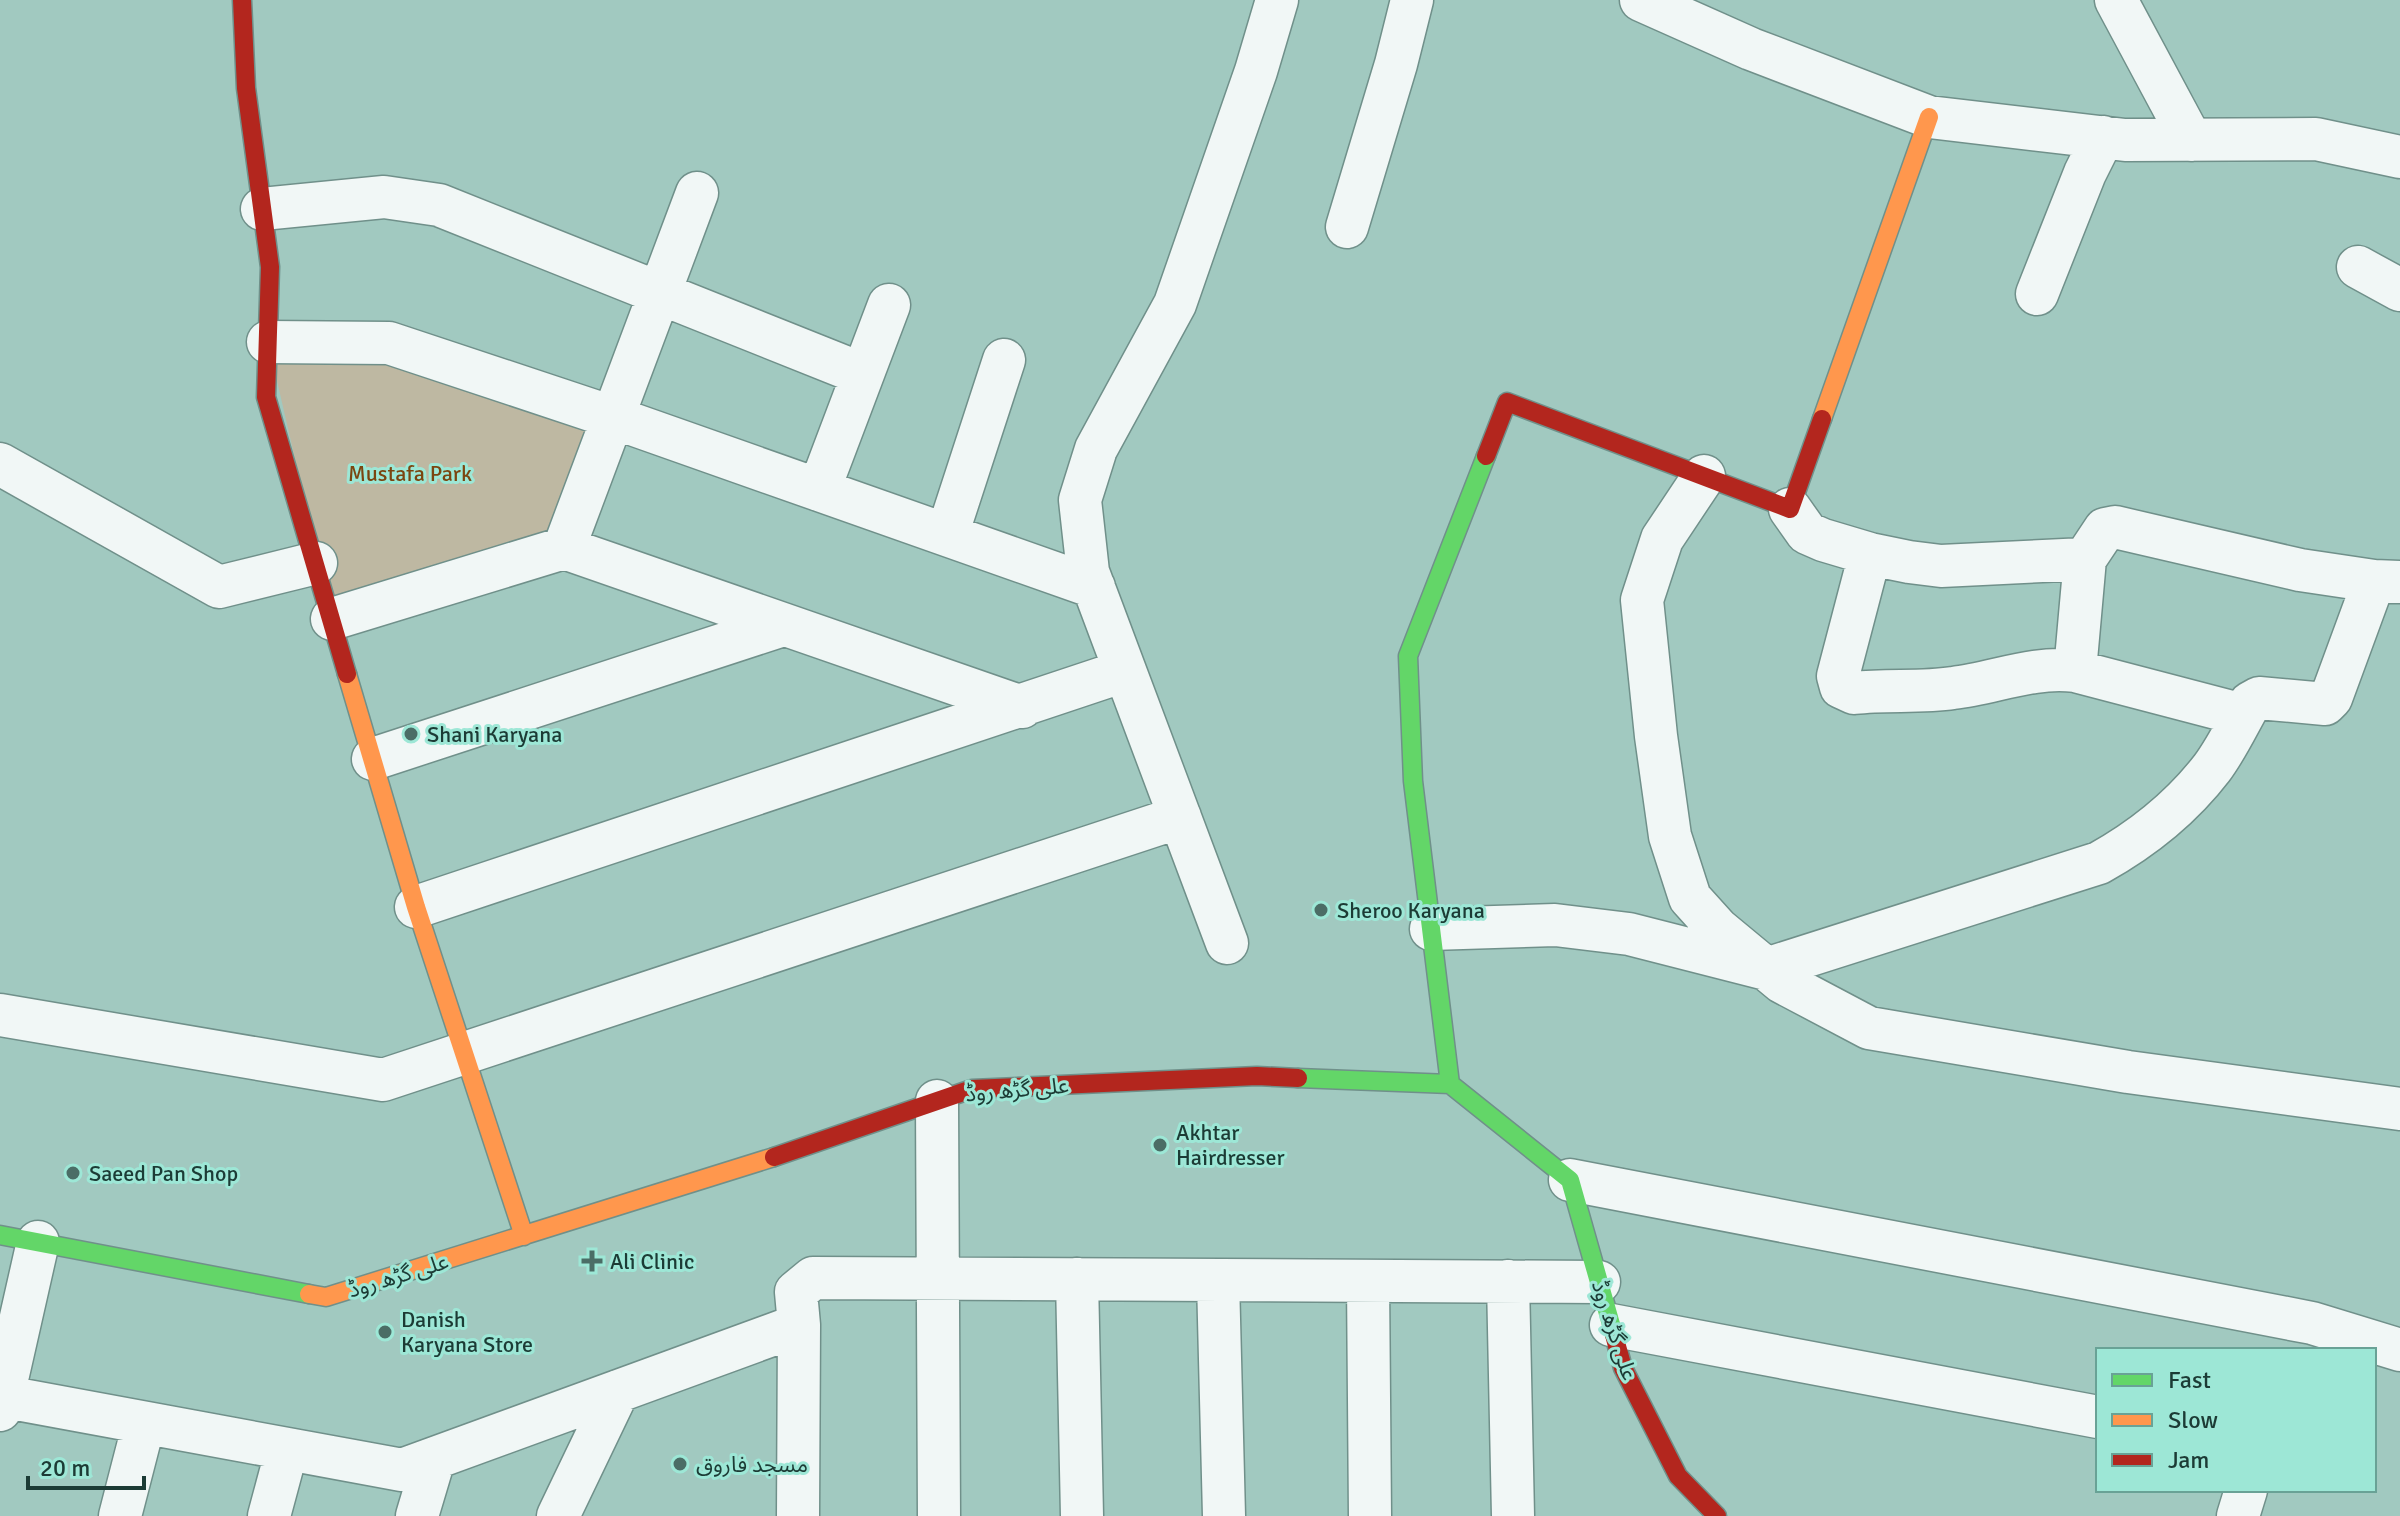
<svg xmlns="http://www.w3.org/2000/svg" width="2400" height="1516" font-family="Signika,'Noto Sans Arabic',sans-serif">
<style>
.green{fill:#beb8a2}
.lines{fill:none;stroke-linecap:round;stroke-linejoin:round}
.street-casing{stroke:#70908a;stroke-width:45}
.fast-casing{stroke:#70908a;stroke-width:21}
.slow-casing{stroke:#70908a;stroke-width:21}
.jam-casing{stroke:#70908a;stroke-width:21}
.street{stroke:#f1f7f6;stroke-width:42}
.fast{stroke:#63d668;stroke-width:18}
.slow{stroke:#ff974d;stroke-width:18}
.jam{stroke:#b3261e;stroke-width:18}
.poi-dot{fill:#4b6d66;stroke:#9de7d6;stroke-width:3}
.labels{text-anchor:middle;stroke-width:6;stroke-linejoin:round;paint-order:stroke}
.park-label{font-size:22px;fill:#7b4510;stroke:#9de7d6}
.poi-label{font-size:22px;fill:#1c3b35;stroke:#9de7d6;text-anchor:start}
.street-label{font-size:22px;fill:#1c3b35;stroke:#9de7d6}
</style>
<rect width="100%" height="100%" fill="#a1c9c0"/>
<path class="green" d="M268 342 389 343 612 417 564 548 332 619Z"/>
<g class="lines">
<g class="street-casing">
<path id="street" d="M1641 0 1751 49 1929 117 2125 140 2316 139 2400 157
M2116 0 2191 140
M262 209 384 197 439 205 862 374
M1347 227 1396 64 1412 0
M2358 267 2400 290
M2037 294 2085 173 2103 137
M268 342 389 343 612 417 1094 587
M0 464 219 587 316 563
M1704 476 1662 539 1642 600 1656 736 1670 836 1690 898 1718 929 1782 982 1869 1028 2128 1072 2400 1109
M819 490 889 305
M1790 509 1807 533 1823 540 1870 554 1909 562 1941 566 2085 559 2105 529 2115 527 2300 570 2374 581 2400 582
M947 535 1004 360
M564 548 697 193
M1870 554 1838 676 1841 687 1854 693C1887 689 1920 693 1953 688 1995 683 2032 666 2075 671L2243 715
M332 619 564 548 1022 707
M2075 671 2085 559
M373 759 783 625
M416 907 1124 671
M1431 929 1555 925 1629 934 1766 969 2099 863C2142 839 2182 807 2212 768 2227 748 2238 724 2250 703L2259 698 2325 704 2331 698 2374 581
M1227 943 1088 572 1080 500 1096 449 1175 304 1256 71 1277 0
M0 1015 383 1080 1180 817
M937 1101 939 1516
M1570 1180 2312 1323 2400 1350
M1077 1279 1082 1516
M1218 1280 1224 1516
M1368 1281 1370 1516
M1508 1281 1513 1516
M1611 1325 2098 1417
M0 1396 402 1470 799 1325
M0 1410 38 1242
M120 1516 144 1423
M269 1516 287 1449
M417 1516 434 1459
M558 1516 618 1391
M798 1516 799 1325 796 1292 813 1278 1599 1282
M2238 1516 2246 1490"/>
</g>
<g class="fast-casing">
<path id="fast" d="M1298 1078 1450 1084 1570 1180 1614 1335
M1450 1084 1413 781 1408 656 1486 456
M0 1235 309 1294"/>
</g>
<g class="slow-casing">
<path id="slow" d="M1822 419 1929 117
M347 674 416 907 524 1236
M309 1294 326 1297 774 1157"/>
</g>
<g class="jam-casing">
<path id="jam" d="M242 0 246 88 270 267 266 397 347 674
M1486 456 1507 402 1790 509 1822 419
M774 1157 972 1089 1257 1076 1298 1078
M1614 1335 1623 1368 1678 1476 1717 1516"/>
</g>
<use href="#street" class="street"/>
<use href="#fast" class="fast"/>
<use href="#slow" class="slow"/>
<use href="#jam" class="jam"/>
</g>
<g class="poi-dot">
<circle cx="411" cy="734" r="8"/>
<circle cx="1321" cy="910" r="8"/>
<circle cx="1160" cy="1145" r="8"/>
<circle cx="73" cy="1173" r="8"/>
<path d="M588 1249h8v8h8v8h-8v8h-8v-8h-8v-8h8z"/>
<circle cx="385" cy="1332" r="8"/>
<circle cx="680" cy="1464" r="8"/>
</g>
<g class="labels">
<g class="park-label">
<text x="410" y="481">Mustafa Park</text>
</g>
<g class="poi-label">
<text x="427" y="742">Shani Karyana</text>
<text x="1337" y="918">Sheroo Karyana</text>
<text x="1176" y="1140">Akhtar<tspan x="1176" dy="25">Hairdresser</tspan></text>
<text x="89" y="1181">Saeed Pan Shop</text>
<text x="610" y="1269">Ali Clinic</text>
<text x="401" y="1327">Danish<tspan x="401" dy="25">Karyana Store</tspan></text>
<text x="696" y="1472">مسجد فاروق</text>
</g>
<g class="street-label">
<text transform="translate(1017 1089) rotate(-5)" y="8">علی گڑھ روڈ</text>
<text transform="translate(398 1275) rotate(-17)" y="8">علی گڑھ روڈ</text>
<text transform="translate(1615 1330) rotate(72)" y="8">علی گڑھ روڈ</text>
</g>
</g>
<rect x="2096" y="1348" width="280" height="144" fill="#9de7d6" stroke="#69a296" stroke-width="2"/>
<rect x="2112" y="1374" width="40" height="12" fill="#63d668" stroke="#69a296" stroke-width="2"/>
<text x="2168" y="1388" font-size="24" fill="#1c3b35">Fast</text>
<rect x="2112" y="1414" width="40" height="12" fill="#ff974d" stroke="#69a296" stroke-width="2"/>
<text x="2168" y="1428" font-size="24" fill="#1c3b35">Slow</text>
<rect x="2112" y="1454" width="40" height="12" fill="#b3261e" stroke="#69a296" stroke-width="2"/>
<text x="2168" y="1468" font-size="24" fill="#1c3b35">Jam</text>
<path d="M28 1476v12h116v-12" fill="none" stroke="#1c3b35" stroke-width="4"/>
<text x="40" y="1476" font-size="24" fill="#1c3b35" stroke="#9de7d6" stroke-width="6" paint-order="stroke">20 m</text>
</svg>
